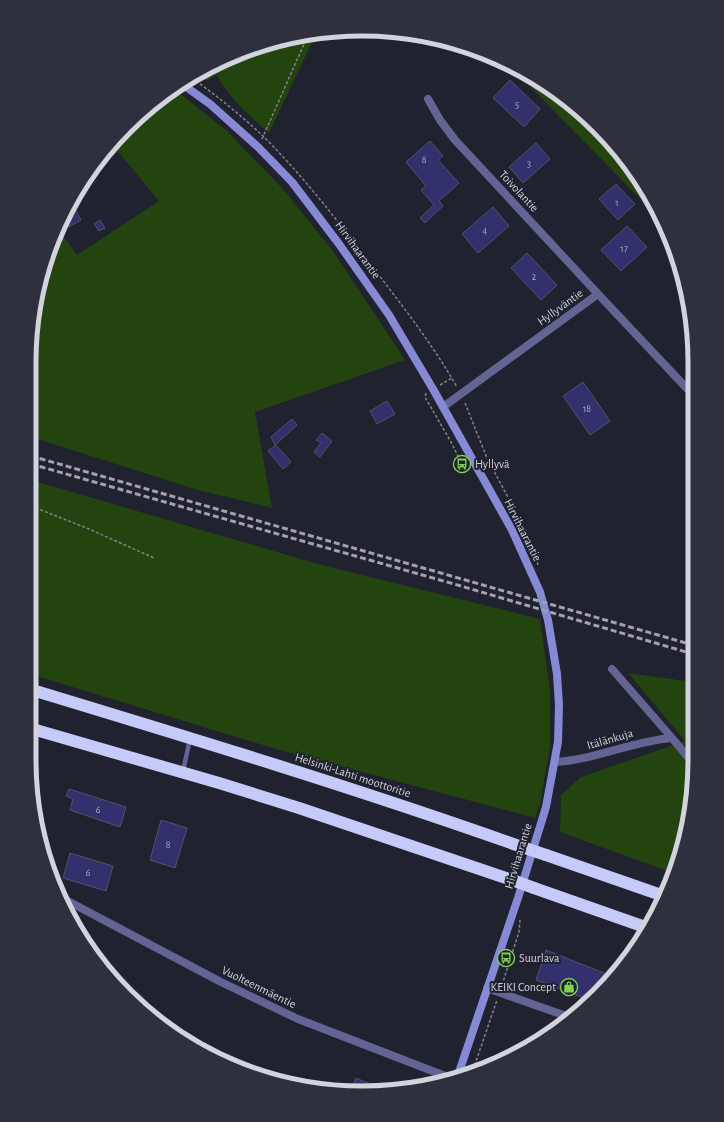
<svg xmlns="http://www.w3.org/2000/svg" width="724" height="1122" font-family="'Alegreya Sans',sans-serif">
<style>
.green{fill:#23430f}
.building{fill:#32306d;stroke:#515362}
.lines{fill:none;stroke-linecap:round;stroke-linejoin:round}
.path{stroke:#80828c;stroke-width:1.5;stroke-dasharray:3 2;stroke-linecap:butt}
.lane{stroke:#626594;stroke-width:4.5}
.street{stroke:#626594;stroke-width:8}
.secondary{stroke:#868ad5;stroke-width:8}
.highway{stroke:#c6caf9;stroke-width:12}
.rail{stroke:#a1a2ac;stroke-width:3;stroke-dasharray:6 3;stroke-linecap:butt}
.highway-bridge{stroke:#c6caf9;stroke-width:12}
.labels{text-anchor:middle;stroke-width:4;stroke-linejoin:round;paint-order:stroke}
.number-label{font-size:10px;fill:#aaaac0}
.street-label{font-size:12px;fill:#d2d3dc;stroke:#20222f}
.poi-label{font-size:12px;fill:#d2d3dc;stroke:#20222f;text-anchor:start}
.rim{fill:none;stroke:#d2d3dc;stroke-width:5}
</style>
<rect width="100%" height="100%" fill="#20222f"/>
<path class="green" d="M316 34 269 133C248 114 230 100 217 75L206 81 197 74 215 63 276 40Z
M509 65 528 74 581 111 626 159 661 215 663 222Z
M174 89 227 131 283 189 333 251 405 360 255 412 272 508 198 490 31 437 32 318 54 234 58 229 77 255 159 201 111 143 159 98Z
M31 480 318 564 540 619 550 690V746L540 804 535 818 276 749 30 674Z
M628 673 693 682 692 803 673 873 560 832 561 795 581 777 685 741Z"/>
<path class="building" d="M510 80 540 109 524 127 493 98Z
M430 141 443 156 438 160 459 183 439 201 443 206 425 223 420 218 434 205 421 190 426 186 406 162Z
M536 143 550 159 523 183 509 167Z
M616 184 635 204 618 220 599 199Z
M73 205 81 220 65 229 61 223Z
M493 207 509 226 478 253 462 234Z
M100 220 105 228 99 231 94 224Z
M627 226 647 247 621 271 601 250Z
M527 253 557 285 541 300 511 268Z
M583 382 610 421 590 435 563 396Z
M387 401 395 414 377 424 370 411Z
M292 419 297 425 275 445 271 437Z
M322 433 332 441 320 457 314 452 321 443 316 440Z
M276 445 291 462 283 469 268 451Z
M69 789 126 807 120 827 70 810 73 799 66 796Z
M161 820 187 828 175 868 150 860Z
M70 853 113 866 106 891 63 878Z
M546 950 614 977 589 1000 536 980Z
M356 1078 384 1090 362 1093 351 1091Z"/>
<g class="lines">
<path class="path" d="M192 78C217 96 242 116 264 137 305 178 340 224 375 270 404 308 433 345 457 387
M262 139 308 35
M440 385 452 378
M426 393 425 397 451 442 462 464
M465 403 487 458 527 533 538 565
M31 506 89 529 154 558
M502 985 519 932 520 920
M473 1070 497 1000"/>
<path class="lane" d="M183 771 190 739"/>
<path class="street" d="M428 99 440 120 455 140 598 294
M443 407 598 294 694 396
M612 669 672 738
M555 762C595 760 632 741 672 738L692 762
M62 898 221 982 298 1019 453 1079
M487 988 569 1017"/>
<path class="secondary" d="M182 84 210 104 258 147 292 182 339 244 389 315 433 389 512 530 540 592 548 620 557 674 559 705 558 742 546 807 518 898 457 1078"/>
<path class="highway" d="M29 689C194 739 359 789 522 847
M29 728 219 783 299 808 515 881
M546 855 664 896
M534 888 645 927"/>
<path class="rail" d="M31 456 693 645
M31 464 454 584 693 654"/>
<path class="highway-bridge" d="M522 847 546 855
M515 881 534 888"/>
</g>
<defs>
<g id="bus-ring" transform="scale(0.9)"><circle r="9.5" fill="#20222f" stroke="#80d051" stroke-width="1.5"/><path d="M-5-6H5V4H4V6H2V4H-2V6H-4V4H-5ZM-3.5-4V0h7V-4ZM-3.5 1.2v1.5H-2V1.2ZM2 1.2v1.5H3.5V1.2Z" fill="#80d051"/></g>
<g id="shop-ring" transform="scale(0.9)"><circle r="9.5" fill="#20222f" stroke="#80d051" stroke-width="1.5"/><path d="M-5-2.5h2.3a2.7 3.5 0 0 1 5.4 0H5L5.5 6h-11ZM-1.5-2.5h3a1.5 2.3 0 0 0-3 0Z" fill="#80d051"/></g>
</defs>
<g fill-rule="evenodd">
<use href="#bus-ring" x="462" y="464"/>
<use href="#bus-ring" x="506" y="958"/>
<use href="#shop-ring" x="569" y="987"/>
</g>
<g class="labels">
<g class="number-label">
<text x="517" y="108">5</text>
<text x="424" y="163">8</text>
<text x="529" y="167">3</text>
<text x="617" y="206">1</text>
<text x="485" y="234">4</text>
<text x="624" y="252">17</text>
<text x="534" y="280">2</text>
<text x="587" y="412">18</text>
<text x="98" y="813">6</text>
<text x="168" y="848">8</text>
<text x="88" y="876">6</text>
</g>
<g class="street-label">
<text transform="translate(519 191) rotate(47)" y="4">Toivolantie</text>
<text transform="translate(358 250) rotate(54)" y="4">Hirvihaarantie</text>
<text transform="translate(560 307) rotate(-36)" y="4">Hyllyväntie</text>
<text transform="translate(523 530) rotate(63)" y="4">Hirvihaarantie</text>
<text transform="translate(610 739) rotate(-16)" y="4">Itälänkuja</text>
<text transform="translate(353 775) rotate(18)" y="4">Helsinki-Lahti moottoritie</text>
<text transform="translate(518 856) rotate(-73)" y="4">Hirvihaarantie</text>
<text transform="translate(259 987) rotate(26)" y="4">Vuolteenmäentie</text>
</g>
<g class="poi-label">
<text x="475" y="468">Hyllyvä</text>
<text x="519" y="962">Suurlava</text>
<text x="556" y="991" text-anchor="end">KEIKI Concept</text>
</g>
</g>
<path d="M0 0H724V1122H0ZM362 36H362A326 326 0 0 1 688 362V760A326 326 0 0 1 362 1086H362A326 326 0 0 1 36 760V362A326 326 0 0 1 362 36Z" fill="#2e303d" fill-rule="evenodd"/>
<path class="rim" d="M362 36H362A326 326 0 0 1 688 362V760A326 326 0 0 1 362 1086H362A326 326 0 0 1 36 760V362A326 326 0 0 1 362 36Z"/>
</svg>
